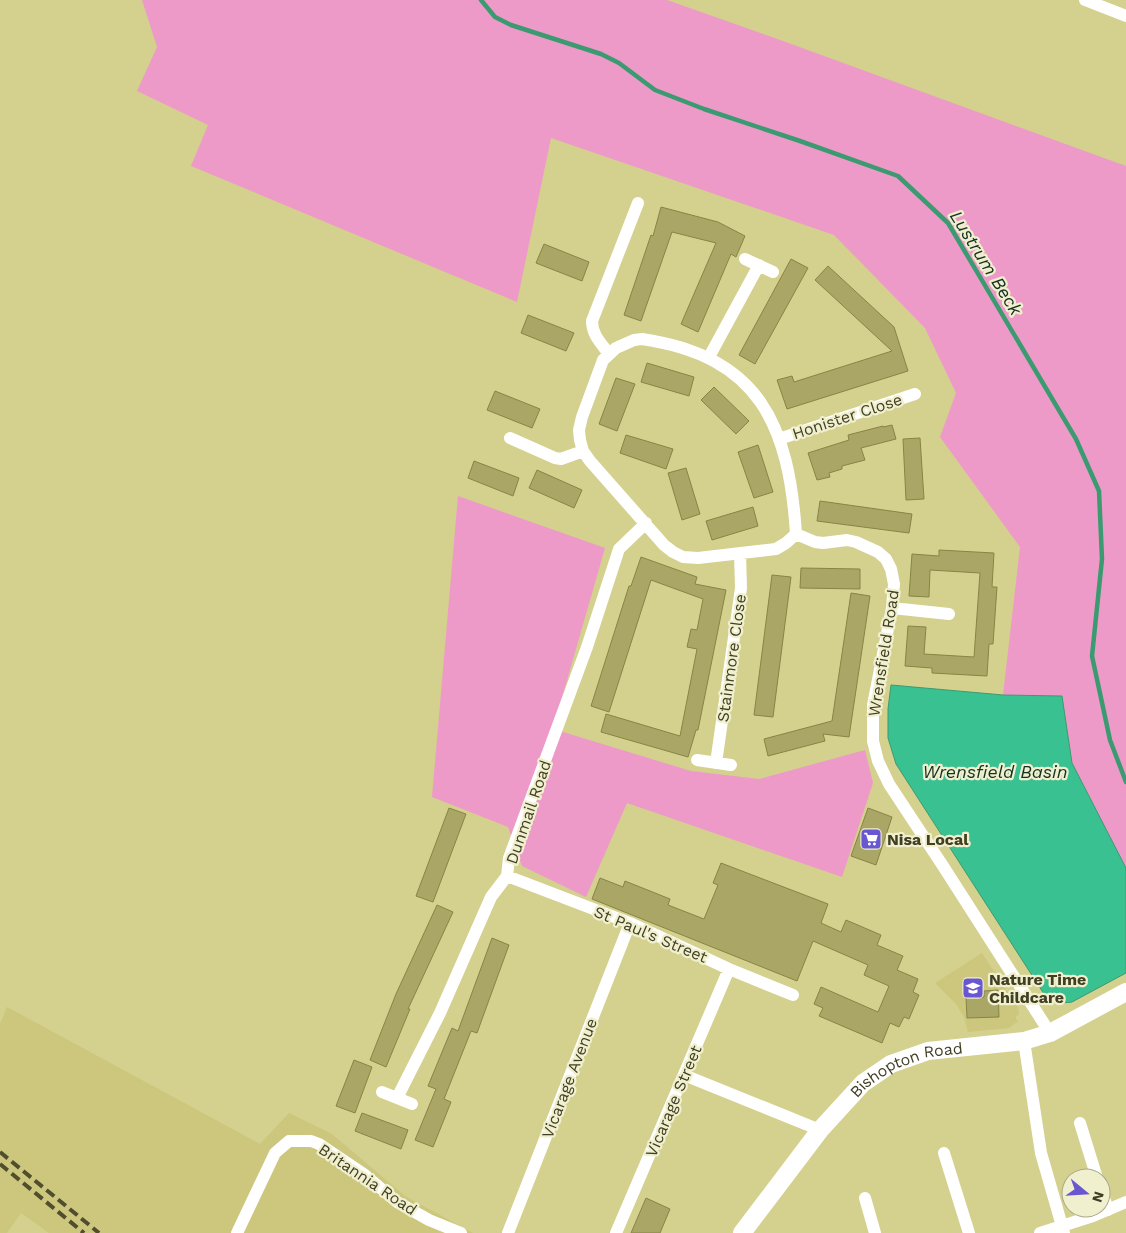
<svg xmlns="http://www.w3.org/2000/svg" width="1126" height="1233" font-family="'Work Sans',sans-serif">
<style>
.built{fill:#ccc77d}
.green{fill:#ed9ac8}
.water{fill:#3ac192;stroke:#3c9a71}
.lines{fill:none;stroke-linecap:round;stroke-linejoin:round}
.stream{stroke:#3c9a71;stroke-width:4.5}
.building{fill:#aaa666;stroke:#888444}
.street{stroke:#fff;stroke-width:12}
.secondary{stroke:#fff;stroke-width:18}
.rail{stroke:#504e2f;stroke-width:4;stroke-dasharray:10 5;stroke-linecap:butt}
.labels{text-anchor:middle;stroke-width:4.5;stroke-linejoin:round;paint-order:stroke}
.street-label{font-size:16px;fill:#403e23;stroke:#f0efce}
.poi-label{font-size:16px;font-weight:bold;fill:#403e23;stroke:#f0efce;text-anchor:start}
.water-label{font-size:18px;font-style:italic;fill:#143025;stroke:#f0efce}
</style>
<rect width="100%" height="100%" fill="#d4d08e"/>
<path class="built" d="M982 953 1018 1008 1019 1015 1016 1016V1019L1018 1021 1009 1028 968 1032 964 1017 956 1004 935 983Z
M7 1007 260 1144 289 1113 332 1134 405 1196 473 1233H49L21 1213 7 1233H0V1024Z"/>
<path class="green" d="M142 0H667L783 41 1126 166V868L1072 763 1062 696 1003 695 1020 547 940 437 956 393 925 328 834 235 551 138 517 302 191 166 208 125 137 91 157 47Z
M458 496 605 548 553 729 691 771 759 779 865 750 873 783 842 877 627 803 586 897 522 866 508 827 432 797Z"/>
<path class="water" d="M891 685 1003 695 1062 696 1072 763 1126 868V973L1072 1002C1060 1004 1054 1001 1044 994L896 764 888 738V709Z"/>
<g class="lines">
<path class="stream" d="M481 0 495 17 511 25 601 54 619 63 655 90 704 109 800 141 898 176 948 223 1076 439 1099 491 1102 559 1092 656 1110 740 1126 782"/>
</g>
<path class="building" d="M661 207 718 222 745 236 736 257 731 254 698 332 681 324 716 243 672 232 641 321 624 315 651 235 653 236Z
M544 244 589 262 582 281 536 263Z
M791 259 808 268 755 364 739 355Z
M828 266 894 327 908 371 787 409 777 380 792 376 794 382 892 351 815 280Z
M528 315 574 333 566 351 521 333Z
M647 363 694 377 689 396 641 382Z
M616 378 635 384 617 431 599 424Z
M714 387 749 421 736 434 701 400Z
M495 391 540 409 532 428 487 410Z
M892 425 896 439 861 448 865 460 842 466V469L829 473 830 477 817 480 808 453 849 440 848 435 883 426V427Z
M626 435 673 449 666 469 620 453Z
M920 438 924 499 906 500 903 439Z
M758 445 773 492 754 498 738 452Z
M474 461 519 478 513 496 468 478Z
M686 468 700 514 682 520 668 473Z
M537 470 582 490 574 508 529 488Z
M820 501 912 514 909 533 817 521Z
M753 507 758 526 712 540 706 521Z
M939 550 994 553 992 587H997L993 644H989L987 676 932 673V668L905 666 908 626 926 627 924 654 974 657 980 573 930 570 929 597 909 596 912 554 939 556Z
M641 557 697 577 695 584 726 590 698 730H696L688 757 601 732 606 714 680 736 697 649 687 647 691 629 697 630 703 599 651 580 609 712 591 706 629 586H631Z
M801 568 860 569V589L800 588Z
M772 575 791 577 773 717 754 715Z
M851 593 870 596 849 737 823 734 825 741 768 756 764 739 832 721Z
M449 808 466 814 433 902 416 896Z
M868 808 892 817 876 865 851 856Z
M721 863 828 904 821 923 841 932 846 920 881 935 877 945 903 956 897 970 918 979 913 992 919 995 909 1019 904 1017 899 1027 890 1023 882 1043 819 1016 823 1008 814 1004 821 987 878 1012 889 986 864 975 868 965 813 941 797 981 592 899 600 878 623 887 625 881 670 899 668 905 704 919 718 885 713 883Z
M437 905 453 912 408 1009H410L386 1067 370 1060 396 994Z
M492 938 509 945 477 1033 471 1031 444 1099 451 1102 433 1147 415 1140 436 1089 428 1086 452 1028 458 1031Z
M998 990 999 1017 967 1018 966 997H984V991Z
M354 1060 372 1067 355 1113 336 1106Z
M362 1113 408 1130 401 1149 355 1131Z
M646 1198 670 1209 660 1233H631Z"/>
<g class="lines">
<path class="street" d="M1085 0 1126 16
M745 259 773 272
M642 339C760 356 789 426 796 534L786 543 776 549 698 558 683 557 673 552 664 545 590 461 583 451 580 440 579 430 582 417 603 360 616 348 634 340Z
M609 354C601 343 592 335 592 321L638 203
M709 357 759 265
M510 438 555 458 561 459 583 451
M779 439 915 394
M796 534 815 542 823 543 847 540 856 542 878 552 886 559 891 569 894 584 892 608 873 705V741L878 761 889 784 943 866 1050 1033
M892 608 949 614
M697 760 731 765
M716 763 741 588 740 553
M507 876 630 923 729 969 793 995
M1024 1041 1041 1153 1064 1233
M684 1075 820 1130
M382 1092 412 1104
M397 1098 440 1013 491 897 507 876 509 858 587 647 619 549 646 523
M1080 1123 1097 1178
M944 1153 969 1233
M1101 1189 1108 1210
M865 1198 875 1233
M237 1233 275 1153 289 1141H311L319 1144 365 1175 397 1202 429 1220 461 1233
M508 1233 630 923
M616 1233 729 969
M1040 1233 1093 1216 1126 1202"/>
<path class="secondary" id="s1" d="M742 1233 820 1130 863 1083 891 1064 928 1051 1024 1041 1050 1033 1126 992"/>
<path class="rail" d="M0 1152 99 1233
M0 1164 84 1233"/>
</g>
<defs>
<g id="supermarket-square" transform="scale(1.125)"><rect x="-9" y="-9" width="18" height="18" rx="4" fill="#6857d0" stroke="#f0efce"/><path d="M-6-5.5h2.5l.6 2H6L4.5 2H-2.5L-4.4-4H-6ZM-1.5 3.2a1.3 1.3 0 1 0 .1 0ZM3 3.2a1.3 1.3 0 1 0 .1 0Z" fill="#fff"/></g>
<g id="school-square" transform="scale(1.125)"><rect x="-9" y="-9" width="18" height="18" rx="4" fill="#6857d0" stroke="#f0efce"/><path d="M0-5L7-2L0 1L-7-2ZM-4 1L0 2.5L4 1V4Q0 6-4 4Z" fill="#fff"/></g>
</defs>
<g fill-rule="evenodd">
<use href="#supermarket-square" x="871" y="839"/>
<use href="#school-square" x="973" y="988"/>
</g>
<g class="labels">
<g class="street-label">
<text transform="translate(847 416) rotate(-18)" y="6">Honister Close</text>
<text transform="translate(883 653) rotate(-81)" y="6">Wrensfield Road</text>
<text transform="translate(731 658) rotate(-82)" y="6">Stainmore Close</text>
<text transform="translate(528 812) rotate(-71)" y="6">Dunmail Road</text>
<text transform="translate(651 934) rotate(23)" y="6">St Paul's Street</text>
<text dy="6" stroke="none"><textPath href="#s1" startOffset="239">Bishopton Road</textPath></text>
<text transform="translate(569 1078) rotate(-69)" y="6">Vicarage Avenue</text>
<text transform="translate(673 1101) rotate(-67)" y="6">Vicarage Street</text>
<text transform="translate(368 1179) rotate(34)" y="6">Britannia Road</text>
</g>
<g class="poi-label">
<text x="887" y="845">Nisa Local</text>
<text x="989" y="985">Nature Time<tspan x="989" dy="18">Childcare</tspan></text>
</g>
<g class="water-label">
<text transform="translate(986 263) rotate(58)" y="6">Lustrum Beck</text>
<text x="995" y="778">Wrensfield Basin</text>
</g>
</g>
<g transform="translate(1086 1193) rotate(108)"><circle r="24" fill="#f0efce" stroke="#aaa88a"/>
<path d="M0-4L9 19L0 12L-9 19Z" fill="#6857d0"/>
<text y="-8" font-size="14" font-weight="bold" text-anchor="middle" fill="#403e23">N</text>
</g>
</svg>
